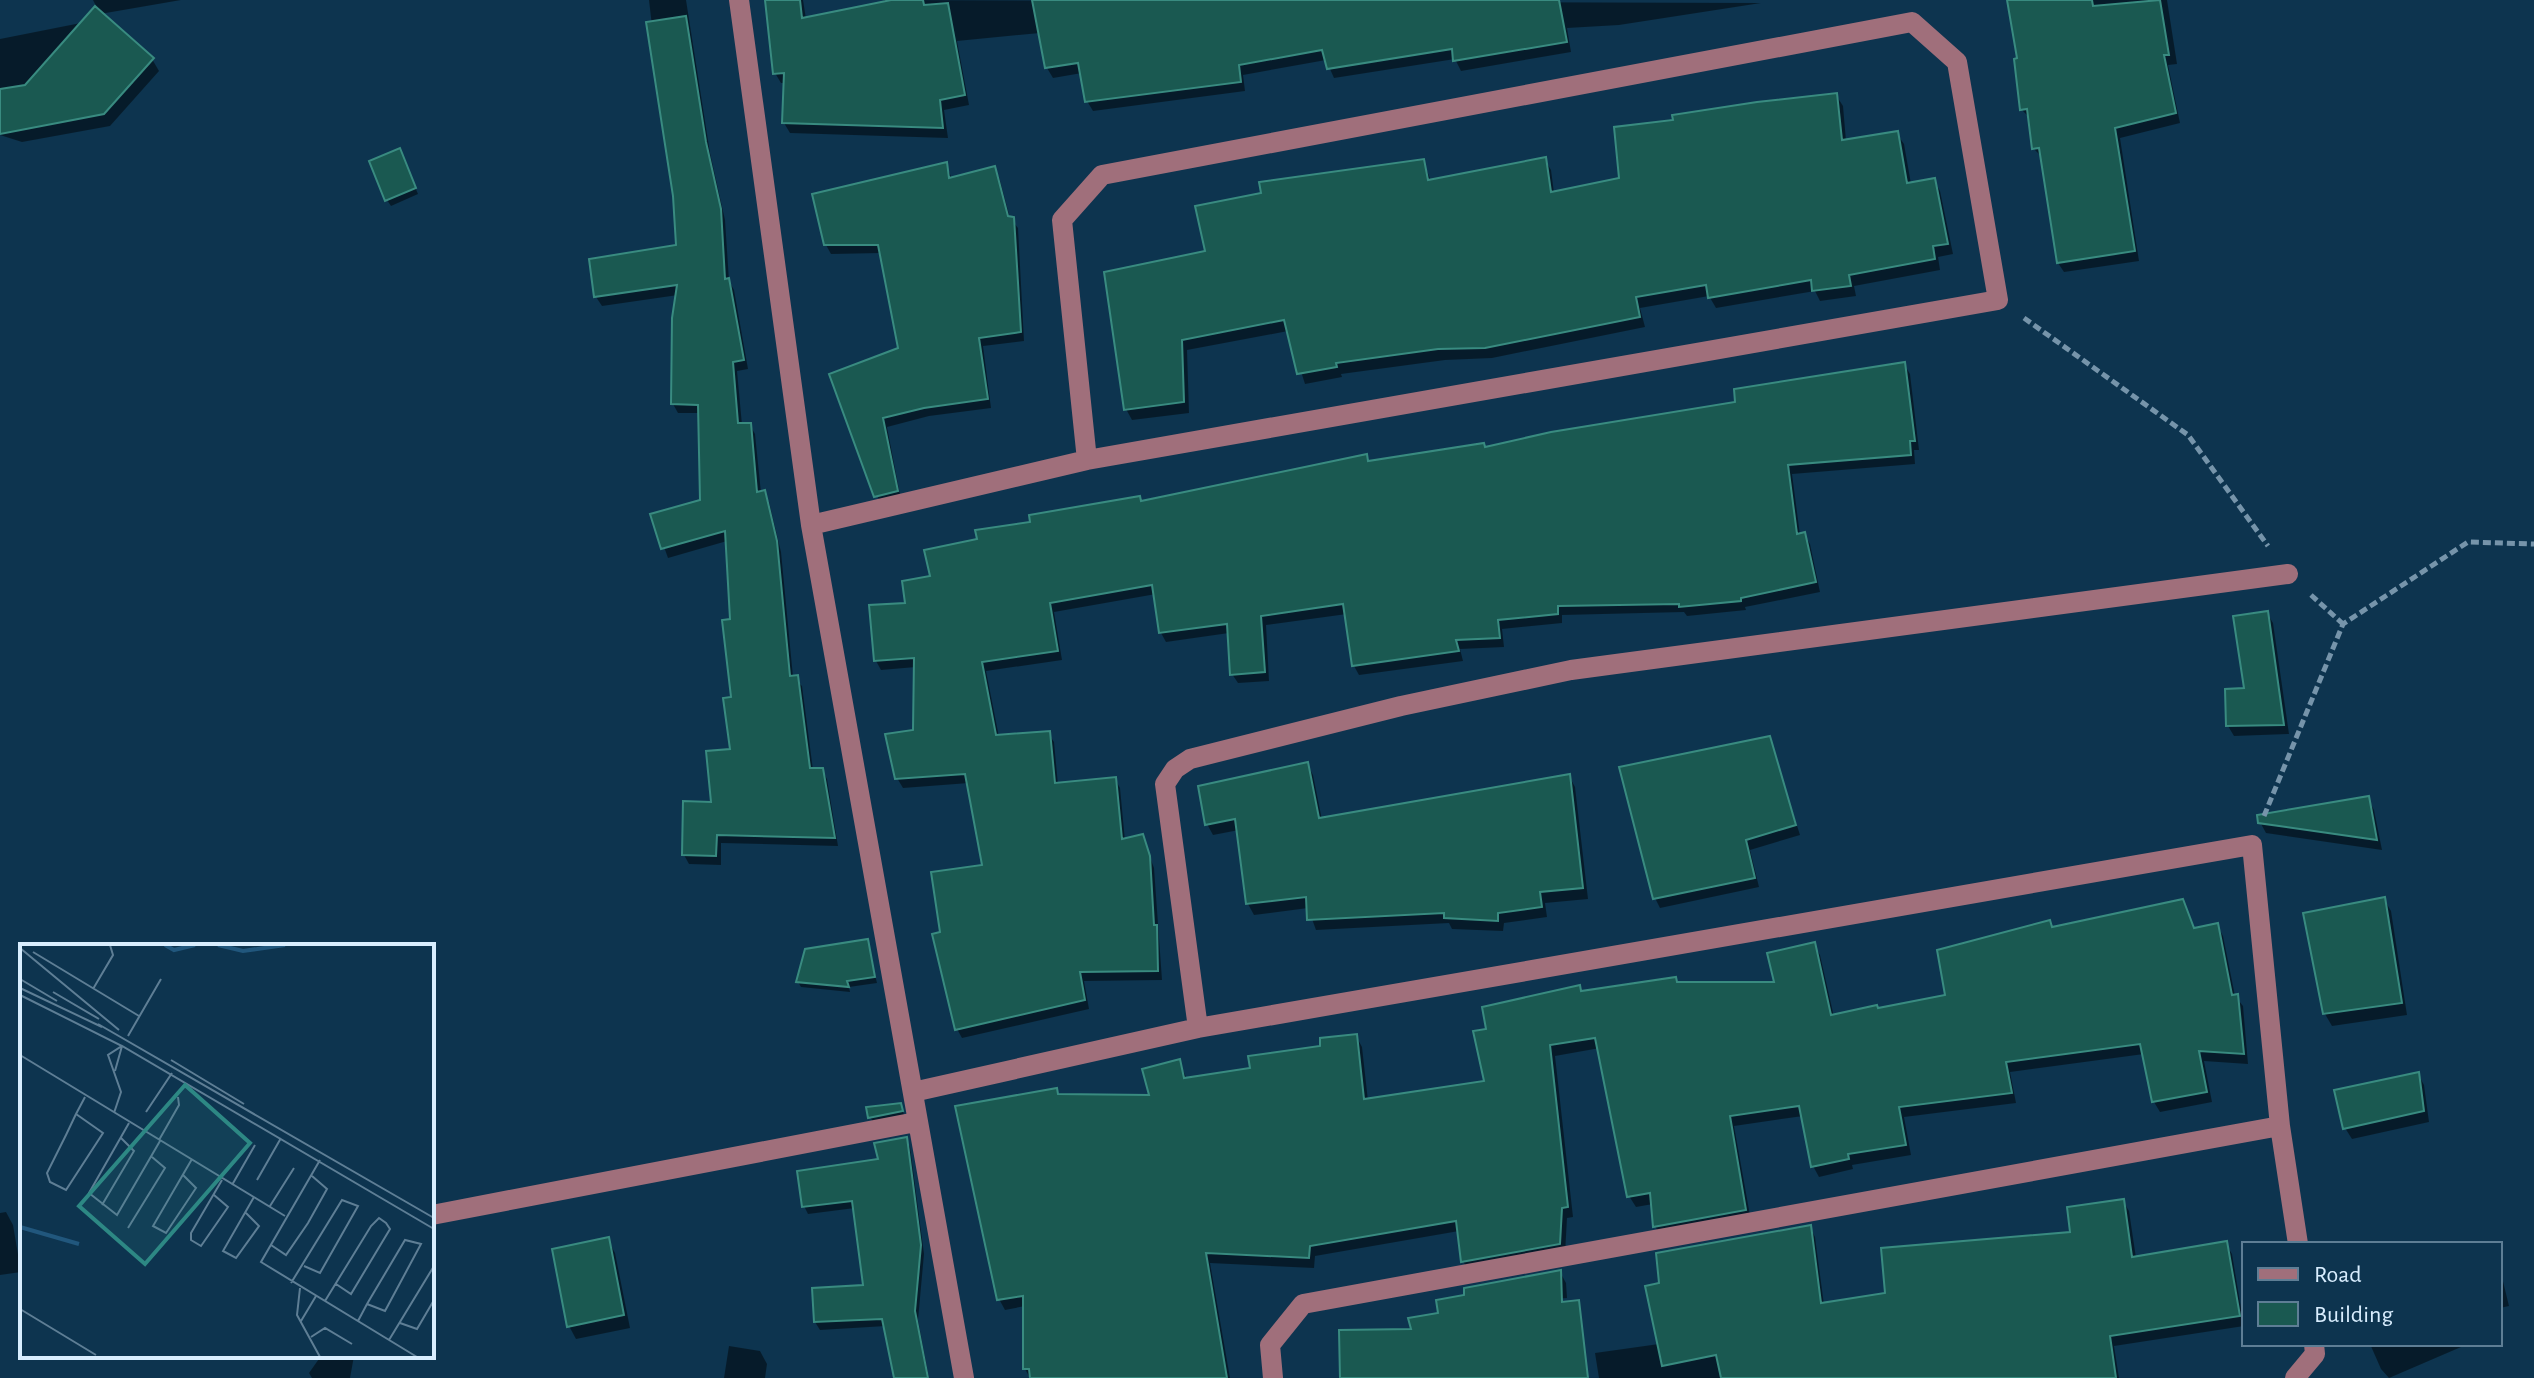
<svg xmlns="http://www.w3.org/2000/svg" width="2534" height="1378" font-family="'Alegreya Sans',sans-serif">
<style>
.shadow{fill:#0007}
.building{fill:#1a5951;stroke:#398b80;stroke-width:2}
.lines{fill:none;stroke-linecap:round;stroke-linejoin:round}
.path{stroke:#7694aa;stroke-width:5;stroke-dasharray:8 4;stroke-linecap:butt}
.minor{stroke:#a06f7b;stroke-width:20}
.inset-river{fill:none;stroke:#21577d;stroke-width:4}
.inset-road{fill:none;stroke:#5e7e95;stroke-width:2}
.view{fill:#2d8884;fill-opacity:0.15;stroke:#2d8884;stroke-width:4}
.inset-edge{fill:none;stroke:#d8edfe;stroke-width:4}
</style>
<rect width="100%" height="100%" fill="#0d344f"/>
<path class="shadow" d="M93 0H181L100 14Z
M649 0H686L710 153 725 220 729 281 734 290 748 369 737 371 742 425H750L755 434 761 493 769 502 781 552 793 677 802 686 813 770H822L827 779 838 846 721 843V865L689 864 684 855 713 804 732 751V621L727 541 668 558 653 516 702 502 701 413H678L673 404 678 295 602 306 596 297 591 261 678 247 675 195 667 157Z
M767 0H803L806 19 884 3V0L1761 3 1619 25 1567 28 1571 52 1461 71 1455 59 1334 78 1326 60 1243 75 1245 91 1093 111 1087 101 1082 73 1053 78 1047 68 1040 33 957 41 969 105 944 110 948 138 790 133 784 123 785 83H781L775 73Z
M2009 0H2167L2177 64 2168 65 2180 123 2120 138 2139 261 2064 272 2058 263 2043 158 2034 149 2030 118 2021 109 2019 60Z
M106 18 152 59 159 71 110 126 22 142 0 135V39Z
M1836 95 1843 106 1846 141 1897 134 1904 144 1911 184 1934 180 1940 191 1953 254 1938 257 1940 270 1854 286 1856 296 1820 301 1815 291 1716 308 1709 296 1640 308 1645 327 1492 358 1445 360 1341 374 1342 377 1305 384 1288 331 1187 350 1189 413 1132 420 1126 409 1207 252 1423 161 1431 181 1545 160 1551 170 1554 193 1622 180Z
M402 156 418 194 391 206 387 200Z
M946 164 952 179 994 169 999 177 1010 218 1018 228 1024 341 983 346 991 408 929 416 887 427 901 500 881 505 832 376 901 349 882 253 831 254 826 245Z
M1904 364 1910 374 1919 450H1914L1915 464 1792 474 1800 535 1804 534 1810 544 1820 592 1745 607 1746 610 1687 616 1684 612 1562 615V623L1502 629 1504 647 1460 649 1463 661 1359 675 1354 666 1347 614 1266 625 1269 681 1238 683 1232 674 1229 633 1166 642 1161 633 1156 594 1054 612 1062 660 986 671 999 737 1048 733 1054 742 1058 785 1115 779 1120 788 1125 841 1142 836 1154 868 1162 980 1084 981 1089 1009 962 1038 957 1029 942 933 985 866 969 783 903 788 897 778 915 732 916 667 881 670 876 661 907 605 933 578 1142 503 1366 457 1370 463 1485 449 1738 404Z
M2267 613 2273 623 2289 734 2234 736 2228 726 2246 690Z
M1769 738 1800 835 1750 850 1759 887 1660 908 1655 898Z
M1307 764 1313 775 1322 820 1569 776 1575 787 1588 899 1545 903 1547 917 1504 923 1503 931 1452 929 1449 923 1316 930 1308 908 1254 915 1248 904 1239 830 1213 835 1207 824Z
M2368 799 2374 810 2382 850 2266 833 2260 822Z
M2384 899 2391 911 2407 1015 2332 1026 2325 1014Z
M2182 902 2195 930 2217 925 2223 936 2235 996 2243 1006 2248 1064 2204 1061 2212 1102 2160 1112 2154 1102 2144 1054 2010 1072 2016 1103 1904 1117 1911 1155 1852 1165 1853 1169 1819 1177 1813 1166 1803 1116 1734 1126 1751 1221 1661 1237 1655 1226 1653 1204 1636 1207 1629 1196 1600 1048 1555 1056 1573 1217 1567 1218 1565 1254 1469 1272 1463 1261 1459 1231 1315 1256 1314 1268 1210 1263 1230 1378H1030L1025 1369V1306L1005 1310 999 1299 1056 1090 1059 1096 1152 1097 1179 1062 1187 1079 1252 1070 1356 1036 1362 1047 1368 1101 1486 1083 1489 1030 1582 993 1678 984H1776L1814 945 1820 955 1834 1017 1947 997 2053 929Z
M867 942 877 983 849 987 850 992 801 987 798 982Z
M2418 1074 2424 1085 2429 1122 2352 1139 2345 1128Z
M900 1105 905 1117 874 1123 870 1117Z
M906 1139 910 1147 924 1254 918 1320 929 1378H896L886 1326 820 1330 815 1322 866 1287 855 1208 808 1214 804 1206 881 1160Z
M2123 1201 2129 1211 2136 1258 2226 1244 2232 1254 2244 1326 2114 1346 2119 1378H1599L1595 1353 1659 1344 1810 1227 1815 1237 1824 1305 1887 1294 2072 1234Z
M6 1212 13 1225 21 1272 0 1275V1213Z
M608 1240 615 1253 630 1328 576 1339 569 1326Z
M2500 1269 2509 1306 2500 1308Z
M1560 1272 1566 1283 1567 1298 1553 1299 1554 1378H1342L1440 1314Z
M2370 1344H2468L2389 1378 2381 1369Z
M729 1346 760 1351 767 1364 765 1378H724Z
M321 1356H354L350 1378H312L309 1373Z"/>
<path class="building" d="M765 0H800L802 18 891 0H923L924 5 948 3 965 95 940 100 943 128 782 123 784 73 773 74Z
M1032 0H1559L1567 42 1453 61 1452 49 1327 69 1322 50 1239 65 1241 82 1085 102 1078 63 1045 68Z
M2007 0H2092L2093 6 2160 0 2169 55H2164L2176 113 2115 128 2135 251 2057 263 2039 148 2032 149 2027 109 2020 110 2014 59 2017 58Z
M95 6 154 58 104 114 0 134V89L25 85Z
M686 16 706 142 721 209 725 279 729 278 744 360 733 362 738 423H751L757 492 765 490 777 541 790 676 798 675 810 768H823L835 838 717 835 716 856 682 855 683 801 711 802 706 751 730 749 723 698 731 697 722 620 730 619 725 531 661 549 650 514 700 500 698 405 671 404 672 318 677 285 594 297 589 259 676 245 673 196 646 22Z
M1837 93 1842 140 1898 131 1907 183 1935 178 1948 244 1933 246 1935 259 1849 275 1851 286 1812 291 1811 280 1708 298 1706 285 1636 297 1640 317 1485 348 1438 349 1336 363 1337 367 1297 374 1284 320 1182 340 1184 402 1124 410 1104 272 1205 251 1195 206 1261 193 1259 182 1424 159 1428 180 1546 157 1551 192 1619 178 1614 127 1673 120 1672 115 1757 102Z
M400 148 416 188 385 201 369 161Z
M947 162 949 178 995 166 1008 216 1014 217 1021 332 979 338 988 399 924 408 883 418 898 491 874 497 829 374 898 348 878 245H824L812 194Z
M1905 362 1915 441H1910L1911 455 1788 465 1797 534 1805 532 1816 582 1741 598V601L1679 607V604L1558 606V614L1498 620 1500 638 1456 640 1459 651 1352 666 1343 604 1261 616 1265 672 1230 675 1227 624 1159 633 1152 585 1050 603 1058 651 982 662 996 735 1050 731 1055 783 1116 777 1122 839 1143 834 1150 856 1154 925H1157L1158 971 1080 972 1085 1000 955 1030 932 934 940 932 931 872 982 865 965 774 895 779 885 734 913 730 914 658 874 661 869 605 905 603 902 581 930 576 924 550 977 539 975 530 1030 522 1029 515 1140 496 1141 501 1367 454 1368 461 1484 443 1485 447 1551 432 1735 402 1734 389Z
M2268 611 2284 725 2226 726 2225 689 2244 688 2233 616Z
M1770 736 1796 825 1746 840 1755 878 1653 899 1619 767Z
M1308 762 1319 818 1570 774 1583 888 1540 892 1542 907 1498 913V921L1444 918V913L1307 920 1306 897 1246 904 1235 819 1205 825 1198 786Z
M2369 796 2377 840 2258 823 2257 815Z
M2385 897 2402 1003 2323 1014 2303 913Z
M2183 899 2194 928 2218 923 2232 995 2238 994 2244 1054 2199 1051 2207 1092 2152 1102 2140 1044 2006 1062 2012 1093 1899 1107 1906 1145 1848 1154 1849 1159 1811 1167 1799 1106 1730 1116 1746 1210 1653 1227 1650 1193 1627 1197 1595 1038 1550 1045 1568 1207 1562 1208 1560 1244 1461 1262 1456 1221 1310 1246 1309 1258 1206 1253 1227 1378H1030L1029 1369H1023V1296L997 1300 955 1106 1057 1088 1058 1094 1149 1095 1142 1069 1180 1059 1184 1078 1250 1068 1248 1056 1320 1046V1038L1357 1034 1364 1099 1484 1081 1473 1031 1486 1029 1482 1007 1580 985 1581 991 1676 977 1677 982H1774L1767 953 1815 942 1831 1015 1877 1005 1878 1008 1945 995 1937 950 2050 920 2052 927Z
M868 939 875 977 847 981 849 987 796 982 805 949Z
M2419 1072 2424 1111 2343 1129 2334 1090Z
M901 1103 903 1111 868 1118 866 1107Z
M907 1137 921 1245 915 1311 928 1378H894L882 1319 814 1322 812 1288 863 1285 852 1201 802 1207 797 1171 878 1159 874 1143Z
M2124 1199 2132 1257 2227 1241 2240 1316 2110 1336 2116 1378H1721L1716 1355 1662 1366 1645 1286 1659 1283 1656 1253 1811 1225 1821 1303 1885 1293 1881 1248 2070 1232 2067 1207Z
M609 1237 624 1315 567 1327 552 1249Z
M1561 1270 1562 1302 1579 1300 1588 1378H1340L1339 1330 1411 1329 1408 1318 1438 1313 1436 1300 1464 1295V1288Z"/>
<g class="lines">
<path class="path" d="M2024 318 2188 435 2268 546
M2311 595 2343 624
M2264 816 2343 624 2468 542 2534 544"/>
<path class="minor" d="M739 0 811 525 964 1378
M811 525 1087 460 1998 300 1957 62 1912 22 1102 175 1062 220 1087 460
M1198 1028 1165 784 1175 769 1190 759 1401 706 1571 670 2288 574
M913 1092 1198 1028 2252 845 2280 1126 2298 1244
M432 1215 916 1122
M1273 1378 1270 1345 1303 1304 2280 1126
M2295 1378 2315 1354 2314 1344"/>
</g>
<g transform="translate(20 944)">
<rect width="414" height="414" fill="#0d344f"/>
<path class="inset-river" d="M145 1 154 6 175 1M198 1 223 7 265 1M0 283 59 300"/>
<path class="inset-road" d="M0 4 99 86M13 8 119 72M0 35 37 57M0 44 82 83M73 45 93 11 90 1M33 48 79 75M0 51 102 102 95 127M78 80 414 274M108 92 141 35M0 111 265 272M151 116 224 160M126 168 152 129M94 169 101 148 88 111 102 102 414 285M56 170 83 189 46 246 30 238 27 229 46 191 56 170 65 153M109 179 69 249 97 271 140 197M139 196 159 161 158 153M300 216 241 318 397 413M163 231 176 244 146 289 133 282 172 215M237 236 261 194M212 241 235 201M194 251 208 263 181 302 171 296V289L202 236M82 261 114 207 101 194M250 262 274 224M226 269 239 282 216 314 203 307 234 253M108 284 145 224 132 213M251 301 266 311 288 279 307 245 292 232M271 339 322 256 338 262 300 329 284 322M280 344 277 371 300 413M305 357 351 282 359 274 366 279 370 285 331 350 316 340M0 365 76 411M281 377 296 352M338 377 347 360 385 296 401 300 365 367 347 360M380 379 397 385 414 356M291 393 305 384 332 400M369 396 414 322"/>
<path class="view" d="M165 141 230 199 125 320 59 262Z"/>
<rect width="414" height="414" class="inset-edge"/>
</g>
<rect x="2242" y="1242" width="260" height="104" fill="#0d344f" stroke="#5e7e95" stroke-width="2"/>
<rect x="2258" y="1268" width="40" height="12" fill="#a06f7b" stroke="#5e7e95" stroke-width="2"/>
<text x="2314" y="1282" font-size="24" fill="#d8edfe">Road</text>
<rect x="2258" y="1302" width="40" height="24" fill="#1a5951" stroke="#5e7e95" stroke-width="2"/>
<text x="2314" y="1322" font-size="24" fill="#d8edfe">Building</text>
</svg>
